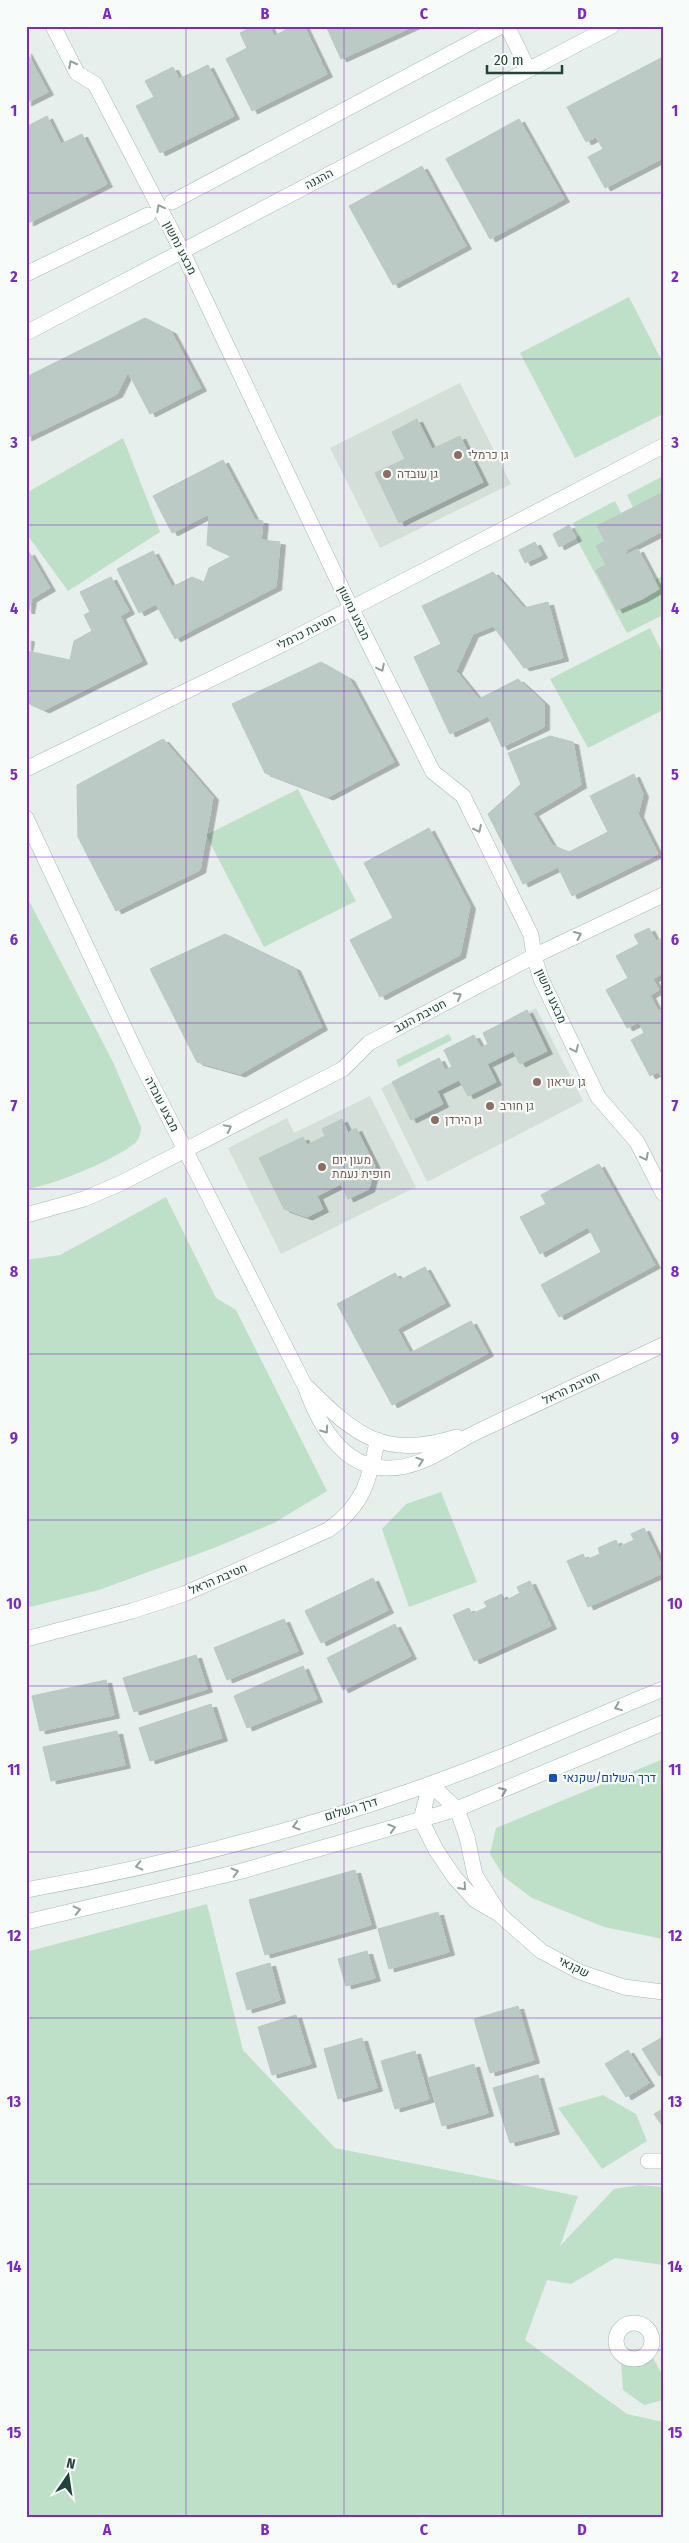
<svg xmlns="http://www.w3.org/2000/svg" width="689" height="2543" font-family="'Fira Sans Condensed',Heebo,sans-serif">
<style>
.built{fill:#d4dfda}
.green{fill:#bfe0c8}
.building{fill:#bbcac4;stroke:#b8c9c2;filter:url(#shadow)}
.lines{fill:none;stroke-linecap:round;stroke-linejoin:round}
.street-casing{stroke:#a8b8b2;stroke-width:16}
.secondary-casing{stroke:#a4bbb3;stroke-width:16}
.street{stroke:#fff;stroke-width:15}
.secondary{stroke:#fff;stroke-width:15}
.oneway{stroke:#92a09c}
.grid{fill:none;stroke:#7b2cbf;stroke-width:1;stroke-opacity:0.55}
.education-dot{fill:#8d6e63;stroke:#f7fbf9;stroke-width:2}
.transit-dot{fill:#1a4fb4;stroke:#f7fbf9;stroke-width:2}
.labels{text-anchor:middle;stroke-width:4.5;stroke-linejoin:round;paint-order:stroke}
.street-label{font-size:12px;fill:#24423a;stroke:#f7fbf9}
.education-label{font-size:12px;fill:#785e54;stroke:#f7fbf9;text-anchor:start}
.transit-label{font-size:12px;fill:#164399;stroke:#f7fbf9;text-anchor:start}
.neatline{fill:none;stroke:#7b2cbf;stroke-width:2}
.grid-label{font-size:16px;text-anchor:middle;font-weight:bold;fill:#7b2cbf}
</style>
<defs>
<filter id="shadow"><feDropShadow dx="5.5" dy="3" stdDeviation="0" flood-color="#0004"/></filter>
</defs>
<rect width="100%" height="100%" fill="#e6efeb"/>
<path class="built" d="M460 383 511 484 380 548 330 448Z
M536 1008 583 1101 427 1182 381 1088 439 1058 445 1069 449 1068 452 1066 444 1050 474 1035 481 1048 488 1044 483 1033Z
M370 1096 416 1187 281 1254 228 1148 287 1118 294 1133Z"/>
<path class="green" d="M629 297 663 363V414L575 458 520 353Z
M123 438 160 532 68 591 26 533V493Z
M663 476V492L633 507 627 495Z
M615 501 621 513 597 526 605 541 596 546 606 565 597 571 618 610 645 598 654 580 663 576V615L627 633 576 538 579 535 573 523Z
M650 628 663 654V710L588 748 550 679Z
M298 789 356 901 264 947 206 835Z
M26 895 113 1062 141 1127C141 1134 139 1140 134 1144 114 1160 52 1186 26 1189Z
M449 1034 452 1040 399 1067 396 1060Z
M166 1197 216 1298 236 1310 327 1491 274 1523 214 1548 99 1590 26 1608V1260L60 1255Z
M441 1492 477 1582 409 1607 382 1529 406 1504Z
M663 1759V1939L604 1927 532 1898 504 1877 490 1854 496 1828Z
M207 1904 243 2050 335 2148 578 2196 560 2246 614 2189 639 2185 663 2187V2265L615 2258 571 2284 547 2280 525 2340 627 2414 663 2422V2517H26V1952Z
M603 2095 636 2114 647 2141 602 2169 558 2108Z
M652 2356 663 2376V2400L644 2405 623 2390 621 2363Z"/>
<path class="building" d="M254 26H269L274 36 293 26H304L327 74 252 111 226 59 247 48 240 33Z
M326 26H414L341 59Z
M26 51 48 92 26 103Z
M663 57V158L605 188 588 157 603 149 596 137 586 142 567 107Z
M208 65 234 116 160 153 136 106 154 97 145 81 173 67 179 79Z
M47 116 61 144 82 134 107 184 28 223 26 127Z
M519 119 564 199 490 239 446 159Z
M422 166 466 246 393 285 349 206Z
M145 318 171 331 201 388 150 414 128 372 117 394 26 438V377Z
M417 419 432 449 460 436 483 482 399 523 375 473 405 459 392 432Z
M223 460 255 520 263 521 261 540 280 542 276 587 175 639 156 604 139 613 117 569 153 551 172 587 192 577 204 582 209 568 232 556 207 545 209 514 172 533 153 496Z
M663 492V531L626 550 627 552 623 555 624 556 638 549 659 589 642 599 617 610 596 570 606 565 596 546 605 541 597 526Z
M569 525 576 538 559 547 553 534Z
M535 542 542 555 525 563 519 550Z
M29 552 50 588 31 599 29 611 26 610V554Z
M493 572 524 608 548 602 563 658 524 668 493 626 473 634 456 671 479 699 518 679 544 703V727L502 747 488 716 450 734 414 657 441 644 422 606Z
M111 577 129 611 120 616 142 661 44 710 26 702V638L29 639 27 651 70 660 74 641 92 631 84 615 90 612 80 592Z
M321 662 349 678 394 762 328 797 265 773 232 704Z
M550 736 573 742 581 785 533 813 552 845 569 852 608 832 590 796 634 774 643 794 638 814 658 854 572 896 558 867 523 884 488 814 521 784 508 753Z
M163 739 213 797 200 870 116 911 78 837 77 785Z
M429 828 470 906 460 955 380 997 350 940 393 918 364 863Z
M649 928 656 941 663 938V973L653 979 659 990 650 995 658 1011 663 1008V1075L661 1076 658 1072 650 1076 631 1040 644 1033 639 1022 627 1028 606 990 628 978 616 956 639 944 634 935Z
M225 934 295 968 322 1027 240 1074 197 1062 150 969Z
M527 1010 547 1051 520 1064 513 1051 487 1064 496 1082 468 1096 459 1080 437 1091 443 1104 411 1120 392 1082 439 1058 445 1070 449 1068 452 1067 444 1050 474 1035 481 1048 488 1044 483 1033Z
M342 1119 348 1133 356 1128 375 1166 369 1189 348 1199 341 1184 317 1196 323 1209 307 1217 284 1209 259 1158 303 1137 307 1145 325 1136 322 1129Z
M599 1164 655 1265 559 1317 541 1285 601 1252 588 1227 540 1254 520 1217 546 1204 541 1195Z
M425 1267 445 1303 397 1329 410 1353 471 1321 488 1353 392 1405 337 1304 395 1273 400 1280Z
M644 1528 663 1568V1573L588 1607 567 1561 583 1554 586 1560 600 1554 598 1548 616 1540 619 1547 634 1540 631 1534Z
M373 1578 388 1610 321 1643 305 1611Z
M530 1581 551 1626 474 1661 453 1615 469 1608 472 1614 487 1607 484 1602 502 1594 505 1601 520 1593 517 1587Z
M284 1619 298 1651 227 1680 214 1648Z
M395 1624 411 1656 343 1690 327 1658Z
M196 1655 207 1689 134 1712 123 1678Z
M303 1666 317 1699 247 1728 234 1696Z
M106 1680 114 1715 40 1731 32 1696Z
M211 1704 222 1738 150 1761 139 1728Z
M117 1731 125 1765 51 1781 43 1747Z
M355 1870 371 1925 265 1955 249 1900Z
M438 1912 449 1952 389 1969 378 1929Z
M367 1951 375 1978 346 1986 338 1959Z
M270 1963 280 2000 247 2010 236 1973Z
M518 2006 534 2060 490 2073 474 2019Z
M296 2015 311 2064 272 2075 258 2027Z
M663 2037V2074L659 2076 642 2049Z
M362 2038 377 2088 338 2099 324 2049Z
M628 2050 649 2083 626 2097 605 2064Z
M415 2051 429 2099 395 2109 381 2061Z
M474 2064 488 2113 442 2126 428 2078Z
M538 2075 554 2131 510 2143 493 2088Z
M663 2109V2127L654 2114Z"/>
<g class="lines">
<g class="street-casing">
<path id="street" d="M53 26 77 73 95 84 182 251 351 608 433 772 463 796 531 935 534 956 541 979 598 1097 637 1142 663 1193
M507 26 528 69
M172 202 498 28
M26 274 148 215
M26 333 612 26
M26 769 281 645 663 446
M26 818 139 1059 305 1386C318 1422 340 1466 385 1468 422 1470 451 1443 483 1429 543 1401 603 1373 663 1345
M26 1215 84 1199 119 1184 343 1069 369 1043 534 956 663 895
M308 1388C357 1437 385 1459 457 1437
M26 1639 132 1611 184 1594 328 1530C363 1506 369 1481 377 1442
M467 1837 475 1875 499 1913
M436 1850 455 1878 475 1900 499 1914 541 1951 580 1972 624 1987 663 1992
M648 2161H663
M616 2341a18 18 0 1 1 36 0a18 18 0 1 1-36 0Z"/>
</g>
<g class="secondary-casing">
<path id="secondary" d="M436 1850 421 1820 430 1784 457 1809 467 1837
M26 1890C156 1867 286 1834 410 1791 496 1762 579 1723 663 1689
M26 1922 242 1871 457 1809 663 1723"/>
</g>
<use href="#street" class="street"/>
<use href="#secondary" class="secondary"/>
</g>
<defs><path id="oneway-chevron" d="M-2-3.5L2.5 0L-2 3.5" fill="none" stroke-width="1.6" stroke-linecap="round" stroke-linejoin="round" transform="scale(1.25)"/></defs>
<g class="oneway">
<use href="#oneway-chevron" transform="translate(72 64) rotate(-117)"/>
<use href="#oneway-chevron" transform="translate(160 208) rotate(-118)"/>
<use href="#oneway-chevron" transform="translate(381 668) rotate(64)"/>
<use href="#oneway-chevron" transform="translate(478 829) rotate(65)"/>
<use href="#oneway-chevron" transform="translate(578 935) rotate(-25)"/>
<use href="#oneway-chevron" transform="translate(458 996) rotate(-28)"/>
<use href="#oneway-chevron" transform="translate(575 1049) rotate(65)"/>
<use href="#oneway-chevron" transform="translate(228 1128) rotate(-27)"/>
<use href="#oneway-chevron" transform="translate(645 1157) rotate(63)"/>
<use href="#oneway-chevron" transform="translate(325 1430) rotate(55)"/>
<use href="#oneway-chevron" transform="translate(420 1461) rotate(-19)"/>
<use href="#oneway-chevron" transform="translate(618 1707) rotate(158)"/>
<use href="#oneway-chevron" transform="translate(503 1791) rotate(-23)"/>
<use href="#oneway-chevron" transform="translate(296 1826) rotate(163)"/>
<use href="#oneway-chevron" transform="translate(392 1828) rotate(-17)"/>
<use href="#oneway-chevron" transform="translate(139 1866) rotate(167)"/>
<use href="#oneway-chevron" transform="translate(235 1872) rotate(-14)"/>
<use href="#oneway-chevron" transform="translate(463 1887) rotate(48)"/>
<use href="#oneway-chevron" transform="translate(77 1910) rotate(-13)"/>
</g>
<path class="grid" d="M186 26V2517M344 26V2517M503 26V2517M26 193H663M26 359H663M26 525H663M26 691H663M26 857H663M26 1023H663M26 1189H663M26 1354H663M26 1520H663M26 1686H663M26 1852H663M26 2018H663M26 2184H663M26 2350H663"/>
<g class="education-dot">
<circle cx="458" cy="455" r="5"/>
<circle cx="387" cy="474" r="5"/>
<circle cx="537" cy="1082" r="5"/>
<circle cx="490" cy="1106" r="5"/>
<circle cx="435" cy="1120" r="5"/>
<circle cx="322" cy="1167" r="5"/>
</g>
<rect class="transit-dot" x="548" y="1773" width="10" height="10" rx="2.5"/>
<g class="labels">
<g class="street-label">
<text transform="translate(319 179) rotate(-28)" y="4">ההגנה</text>
<text transform="translate(180 248) rotate(63)" y="4">מבצע נחשון</text>
<text transform="translate(354 613) rotate(64)" y="4">מבצע נחשון</text>
<text transform="translate(306 632) rotate(-27)" y="4">חטיבת כרמלי</text>
<text transform="translate(551 996) rotate(66)" y="4">מבצע נחשון</text>
<text transform="translate(420 1016) rotate(-28)" y="4">חטיבת הנגב</text>
<text transform="translate(162 1104) rotate(63)" y="4">מבצע עובדה</text>
<text transform="translate(571 1388) rotate(-25)" y="4">חטיבת הראל</text>
<text transform="translate(218 1579) rotate(-23)" y="4">חטיבת הראל</text>
<text transform="translate(351 1809) rotate(-17)" y="4">דרך השלום</text>
<text transform="translate(574 1967) rotate(26)" y="4">שקנאי</text>
</g>
<g class="education-label">
<text x="468" y="459">גן כרמלי</text>
<text x="397" y="478">גן עובדה</text>
<text x="547" y="1086">גן שיאון</text>
<text x="500" y="1110">גן חורב</text>
<text x="445" y="1124">גן הירדן</text>
<text x="332" y="1164">מעון יום<tspan x="332" dy="14">חופית נעמת</tspan></text>
</g>
<g class="transit-label">
<text x="563" y="1782">דרך השלום/שקנאי</text>
</g>
</g>
<rect width="689" height="2543" fill="none" stroke="#f7fbf9" stroke-width="55"/>
<g transform="translate(68 2476) rotate(13)" stroke="#f7fbf9" stroke-width="4" paint-order="stroke">
<path d="M0-4L9 19L0 12L-9 19Z" fill="#24423a"/>
<text y="-8" font-size="14" font-weight="bold" text-anchor="middle" fill="#24423a">N</text>
</g>
<path d="M487 65v8h75v-8" fill="none" stroke="#24423a" stroke-width="2.5"/>
<text x="494" y="65" font-size="15" fill="#24423a" stroke="#f7fbf9" stroke-width="4" paint-order="stroke">20 m</text>
<rect x="28" y="28" width="634" height="2488" class="neatline"/>
<g class="grid-label">
<text x="107" y="19">A</text>
<text x="265" y="19">B</text>
<text x="424" y="19">C</text>
<text x="582" y="19">D</text>
<text x="14" y="116">1</text>
<text x="675" y="116">1</text>
<text x="14" y="282">2</text>
<text x="675" y="282">2</text>
<text x="14" y="448">3</text>
<text x="675" y="448">3</text>
<text x="14" y="614">4</text>
<text x="675" y="614">4</text>
<text x="14" y="780">5</text>
<text x="675" y="780">5</text>
<text x="14" y="945">6</text>
<text x="675" y="945">6</text>
<text x="14" y="1111">7</text>
<text x="675" y="1111">7</text>
<text x="14" y="1277">8</text>
<text x="675" y="1277">8</text>
<text x="14" y="1443">9</text>
<text x="675" y="1443">9</text>
<text x="14" y="1609">10</text>
<text x="675" y="1609">10</text>
<text x="14" y="1775">11</text>
<text x="675" y="1775">11</text>
<text x="14" y="1941">12</text>
<text x="675" y="1941">12</text>
<text x="14" y="2107">13</text>
<text x="675" y="2107">13</text>
<text x="14" y="2272">14</text>
<text x="675" y="2272">14</text>
<text x="14" y="2438">15</text>
<text x="675" y="2438">15</text>
<text x="107" y="2535">A</text>
<text x="265" y="2535">B</text>
<text x="424" y="2535">C</text>
<text x="582" y="2535">D</text>
</g>
</svg>
